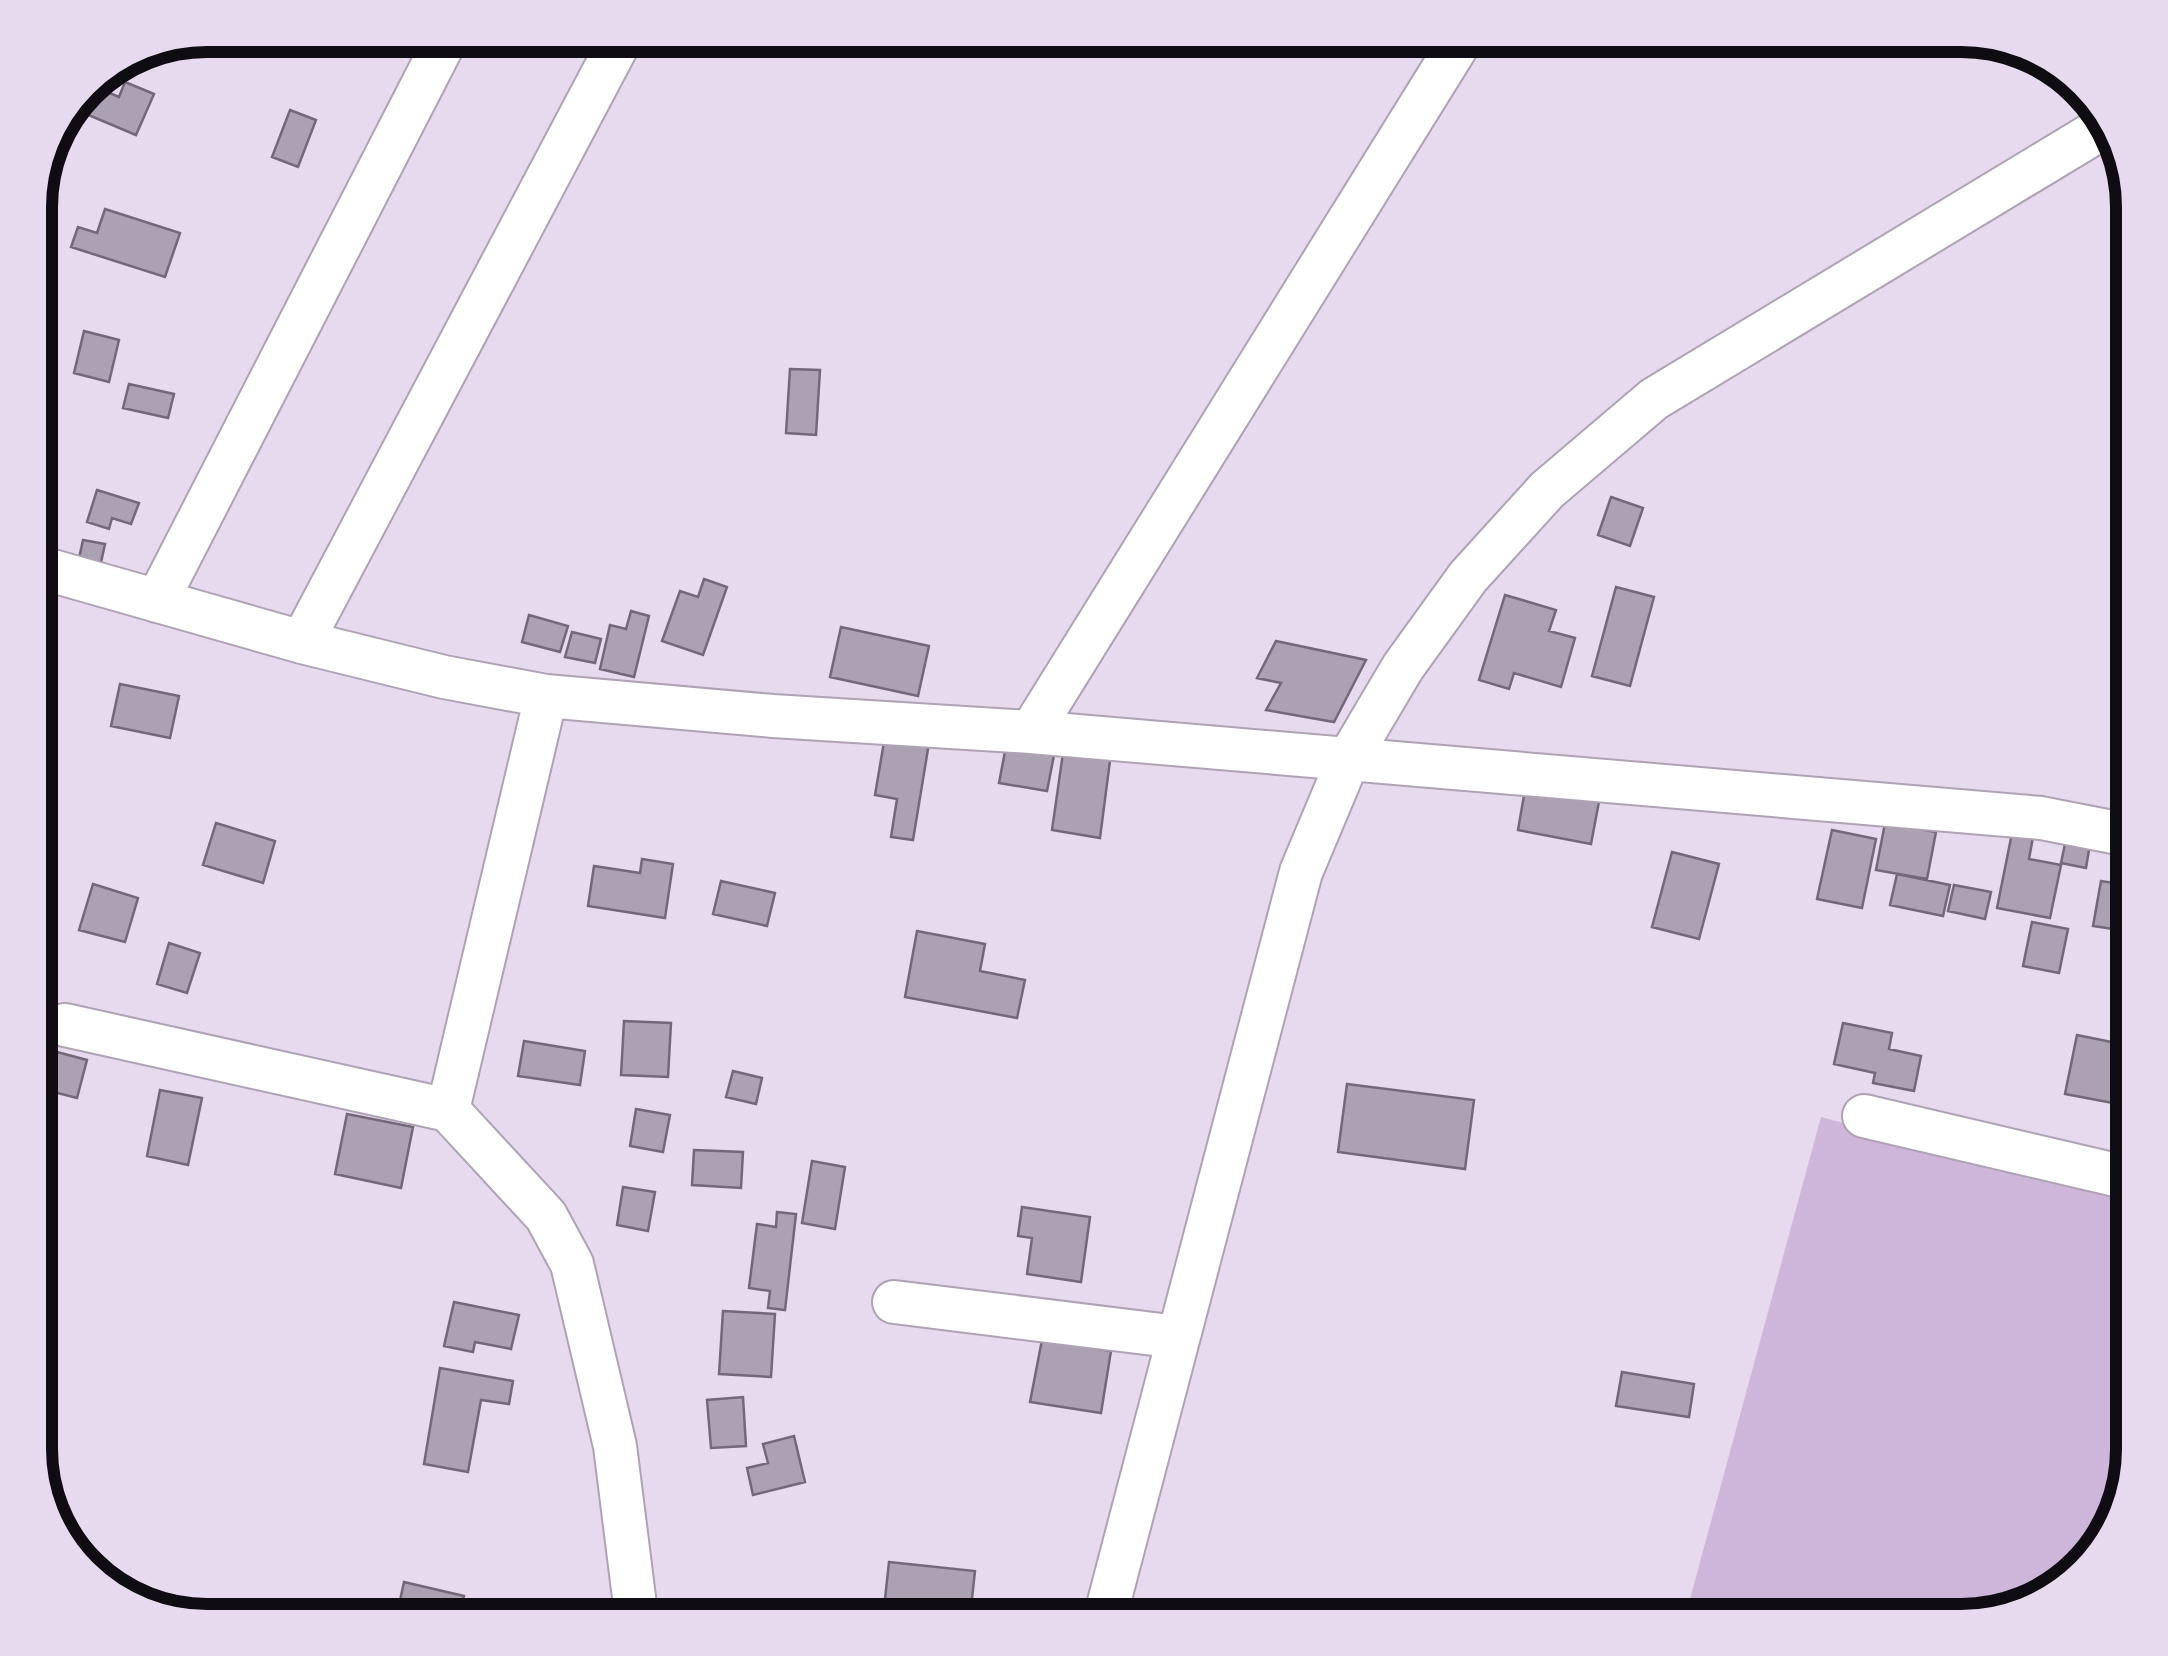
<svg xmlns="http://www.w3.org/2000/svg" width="2168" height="1656" font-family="'Playfair Display',serif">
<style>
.green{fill:#ceb6db}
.building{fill:#aca0b3;stroke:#736779;stroke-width:2.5}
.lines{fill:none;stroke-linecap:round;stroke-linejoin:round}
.minor-casing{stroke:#afa2b5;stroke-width:46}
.minor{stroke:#fff;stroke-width:42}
.rim{fill:none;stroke:#100c13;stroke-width:12}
</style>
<rect width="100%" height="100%" fill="#e7daee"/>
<path class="green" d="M1821 1117 2133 1200V1449L2097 1554 2036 1603 1960 1621H1684Z"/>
<path class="building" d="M125 82 154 94 136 135 74 109 89 84 119 97Z
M290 110 316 120 298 167 272 157Z
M105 209 180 233 165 277 71 247 78 227 97 233Z
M84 331 119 340 109 382 74 373Z
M790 369 820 370 816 435 786 433Z
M129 384 174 394 168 418 123 408Z
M97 490 139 503 131 524 112 518 109 529 87 522Z
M1611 497 1643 508 1630 546 1598 535Z
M83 540 105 544 100 567 78 563Z
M704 579 727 587 703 655 662 641 680 591 698 597Z
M1616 587 1654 597 1630 686 1592 676Z
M1505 595 1556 610 1549 631 1575 638 1561 687 1514 673 1509 689 1479 680Z
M631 611 649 616 634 677 600 669 610 625 626 629Z
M529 615 568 626 560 652 522 642Z
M841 627 929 646 918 696 830 677Z
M572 632 601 639 595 663 565 657Z
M1276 641 1366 660 1334 722 1266 710 1281 683 1257 678Z
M120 684 179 696 170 738 111 726Z
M885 736 929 743 913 840 891 837 897 799 875 795Z
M1007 741 1055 750 1047 791 999 783Z
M1064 746 1111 753 1100 838 1052 830Z
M1527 778 1601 791 1591 844 1518 830Z
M216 823 275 841 263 883 203 865Z
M1885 823 1936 832 1927 879 1876 870Z
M1832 830 1876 839 1862 908 1817 899Z
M2012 833 2033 837 2029 859 2061 865 2050 918 1997 908Z
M2066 839 2090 844 2086 868 2061 863Z
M1672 852 1719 864 1699 939 1652 927Z
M642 859 673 864 665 918 588 906 594 866 640 873Z
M1897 874 1950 885 1943 916 1890 905Z
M721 881 775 893 767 926 713 914Z
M2101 881 2133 886V932L2093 926Z
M93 884 138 898 125 942 79 930Z
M1954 885 1991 892 1985 919 1948 911Z
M2032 922 2068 929 2059 973 2023 966Z
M917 931 985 944 980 971 1025 980 1017 1018 905 997Z
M169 943 200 953 187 993 157 984Z
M624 1021 671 1023 668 1077 621 1075Z
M1843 1023 1892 1033 1889 1049 1921 1056 1914 1091 1873 1083 1875 1073 1834 1064Z
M2077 1035 2126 1045 2113 1103 2065 1094Z
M524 1041 585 1051 580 1085 518 1076Z
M57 1052 87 1060 77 1098 46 1090Z
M733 1071 762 1078 756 1104 726 1097Z
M1347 1084 1474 1100 1465 1169 1338 1152Z
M160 1090 202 1098 188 1165 147 1156Z
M636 1109 670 1115 663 1152 630 1146Z
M347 1114 413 1127 401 1188 335 1174Z
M694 1150 743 1152 741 1188 692 1185Z
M812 1161 845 1167 835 1229 802 1223Z
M623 1187 655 1192 648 1231 617 1225Z
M1022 1207 1090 1217 1081 1282 1027 1274 1032 1238 1018 1236Z
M777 1212 796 1214 785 1310 768 1308 770 1291 749 1288 757 1224 776 1227Z
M454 1302 519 1315 511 1349 475 1342 473 1352 444 1346Z
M723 1311 775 1314 771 1377 719 1374Z
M1042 1340 1111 1351 1101 1413 1030 1402Z
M440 1368 513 1381 509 1404 481 1400 468 1472 424 1464Z
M1622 1372 1694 1384 1689 1417 1616 1406Z
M743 1397 746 1446 711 1448 707 1400Z
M794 1436 805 1482 753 1495 747 1468 768 1463 763 1444Z
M889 1562 975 1571 970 1617 884 1608Z
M404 1582 464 1596 458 1621H409L412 1609 399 1605Z"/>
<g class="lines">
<g class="minor-casing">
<path id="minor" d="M35 566 302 642 444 677 546 696 773 716 1031 732 2041 818 2133 836
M157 601 448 35
M302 642 623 35
M546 696 448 1110 546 1216 572 1264 615 1446 637 1621
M1031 732 1464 35
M65 1025 448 1110
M1864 1116 2133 1179
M894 1302 1178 1337
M1104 1621 1301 872 1348 760 1403 667 1468 577 1547 490 1654 399 2109 124"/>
</g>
<use href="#minor" class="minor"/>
</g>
<path d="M0 0H2168V1656H0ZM207 52H1961A155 155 0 0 1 2116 207V1449A155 155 0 0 1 1961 1604H207A155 155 0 0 1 52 1449V207A155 155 0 0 1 207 52Z" fill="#e7daee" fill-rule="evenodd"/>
<path class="rim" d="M207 52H1961A155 155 0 0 1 2116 207V1449A155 155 0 0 1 1961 1604H207A155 155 0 0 1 52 1449V207A155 155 0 0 1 207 52Z"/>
</svg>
